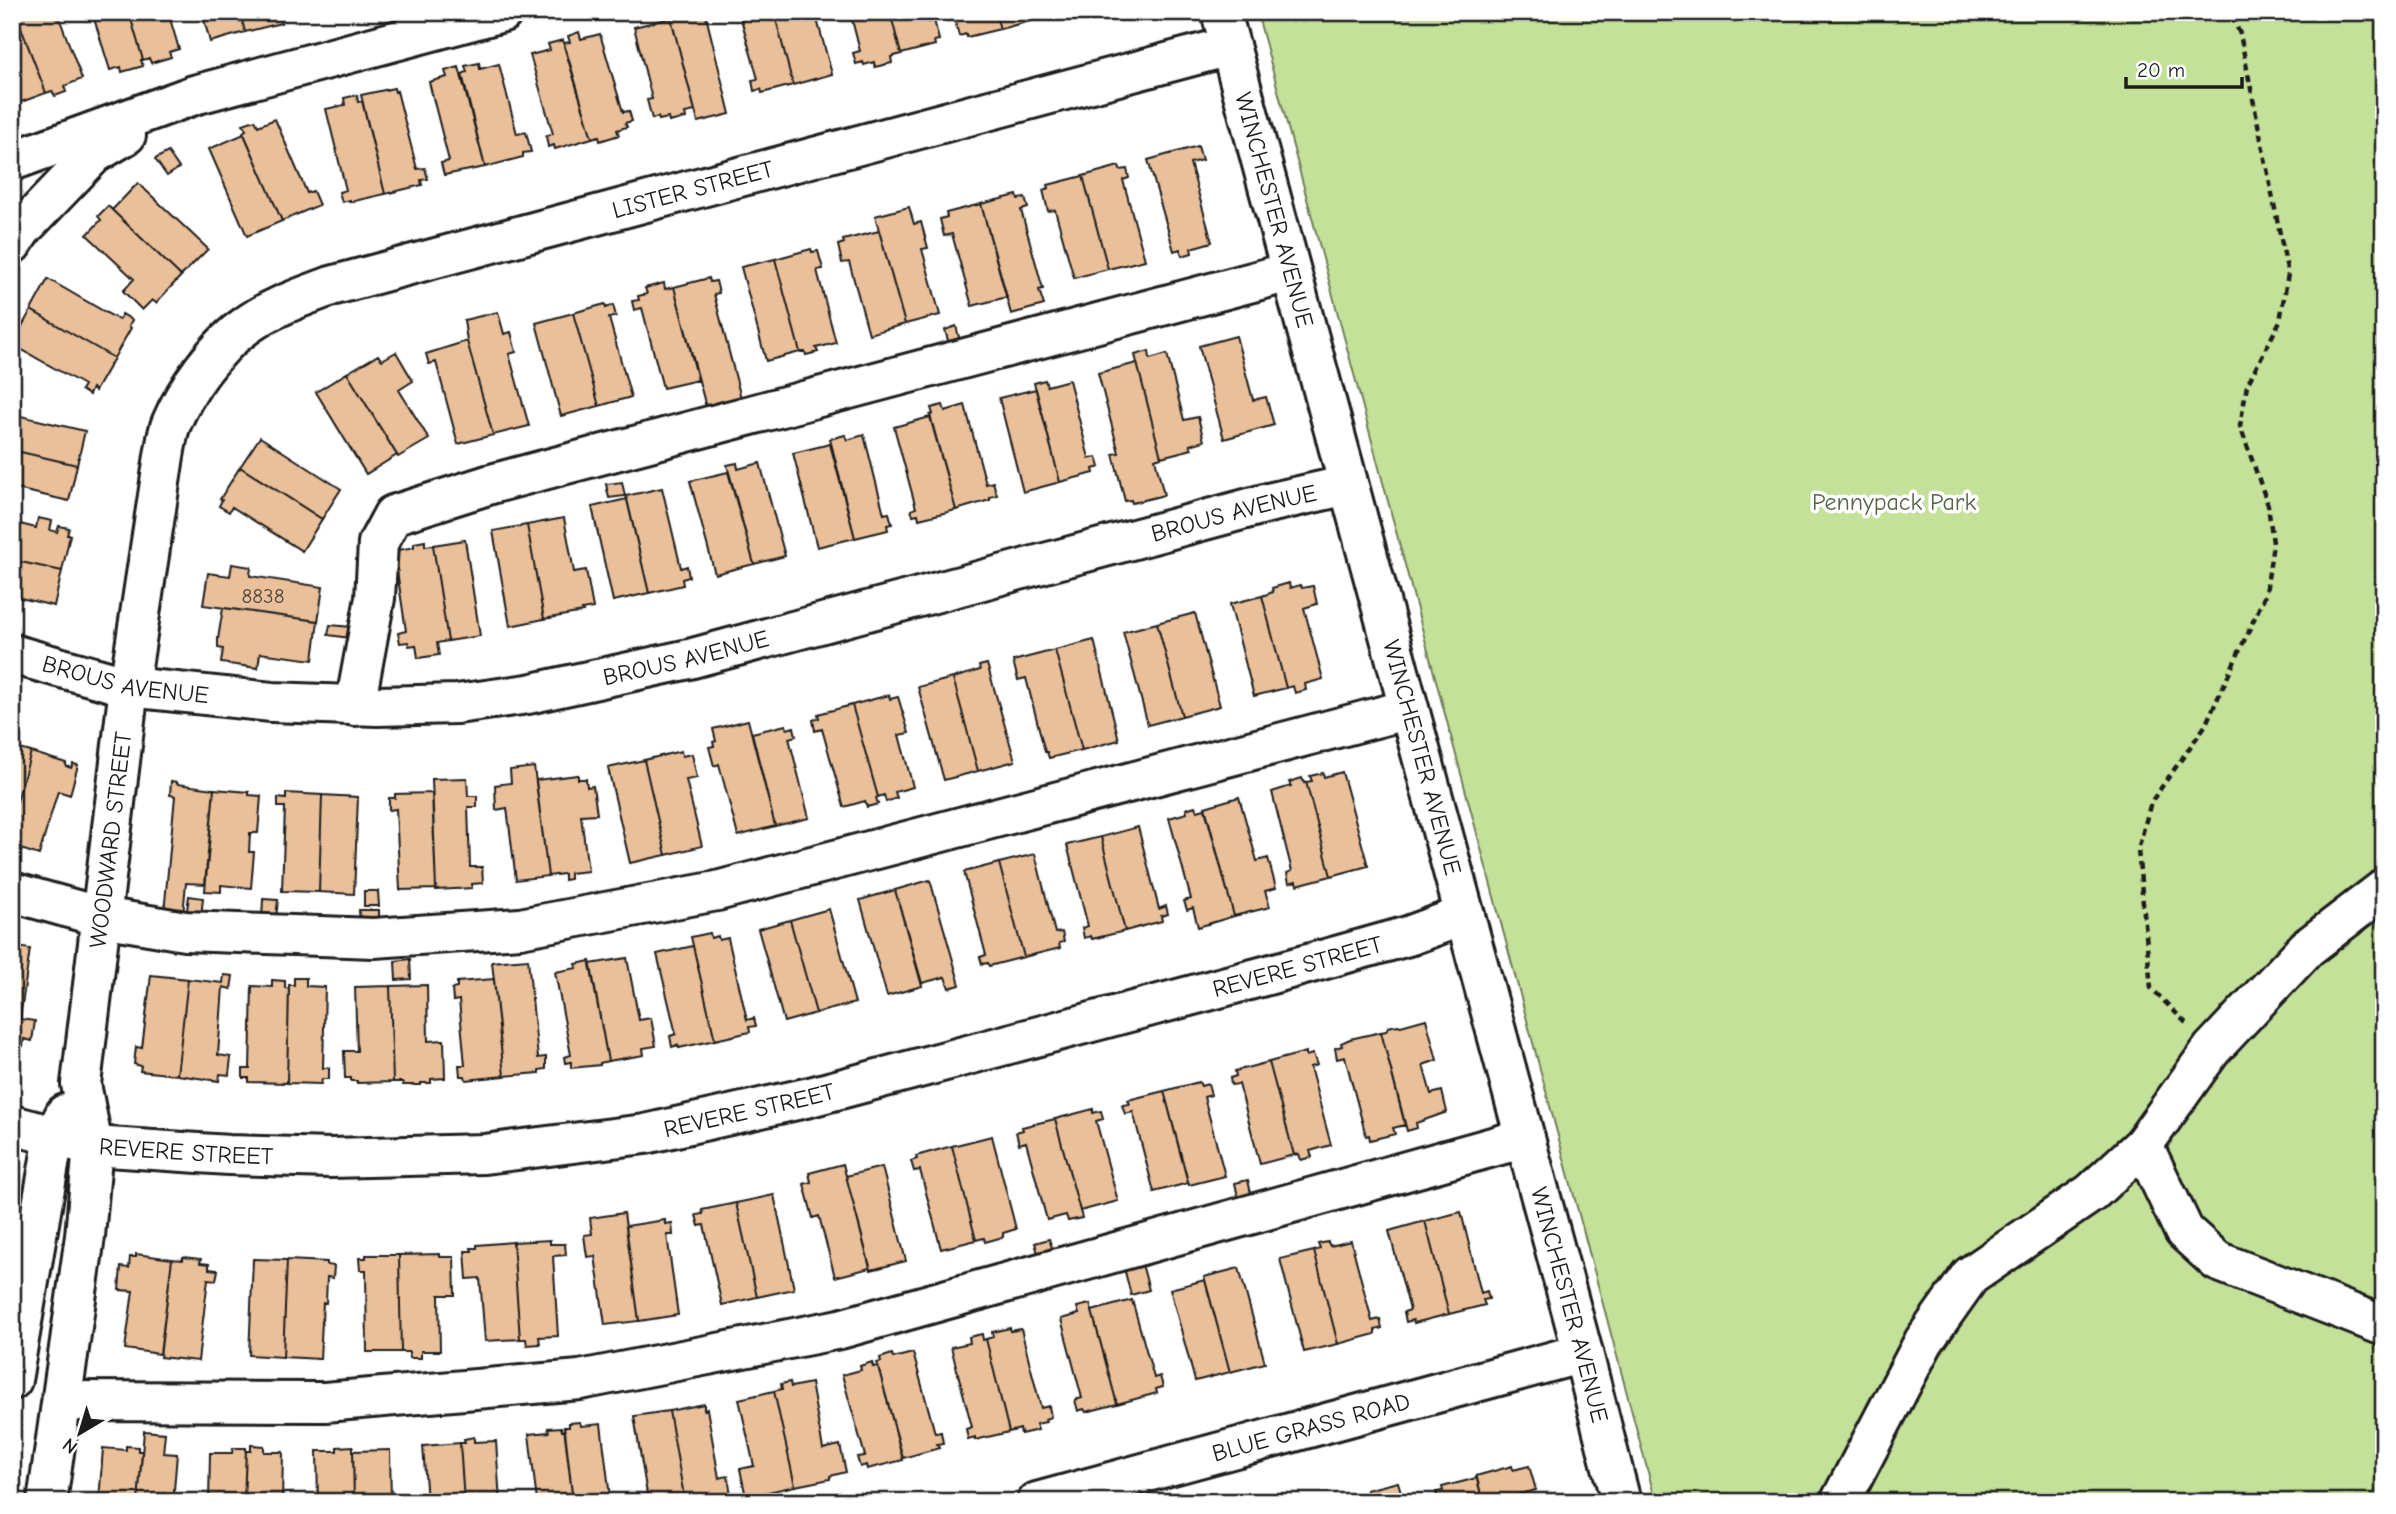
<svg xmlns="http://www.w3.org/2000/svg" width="2396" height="1514" font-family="'Comic Neue',sans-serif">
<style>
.green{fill:#c3e199;stroke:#707e5a;stroke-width:2}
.building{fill:#eac09a;stroke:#1c1c1c;stroke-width:2}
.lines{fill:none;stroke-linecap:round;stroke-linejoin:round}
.minor-casing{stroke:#1c1c1c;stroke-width:44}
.path{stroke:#1c1c1c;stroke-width:4.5;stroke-dasharray:7 5;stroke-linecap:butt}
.minor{stroke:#fff;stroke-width:38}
.labels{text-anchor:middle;stroke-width:7;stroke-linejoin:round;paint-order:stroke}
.number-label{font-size:21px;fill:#50453c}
.street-label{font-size:24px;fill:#1c1c1c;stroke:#fff}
.park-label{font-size:24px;fill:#566148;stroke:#fff}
</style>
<rect width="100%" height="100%" fill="#fff"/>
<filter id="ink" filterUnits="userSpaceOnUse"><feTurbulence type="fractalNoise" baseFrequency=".0143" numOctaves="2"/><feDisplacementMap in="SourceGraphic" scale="14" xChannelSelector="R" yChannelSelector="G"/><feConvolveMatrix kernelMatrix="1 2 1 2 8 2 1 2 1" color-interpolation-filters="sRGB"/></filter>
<g filter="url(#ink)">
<path class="green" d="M1257 12H2384V1502H1656Z"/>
<path class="building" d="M12 12H15L46 93 13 105Z
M15 12H57L82 79 64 86 66 92 55 96 52 91 46 93Z
M92 12H129L143 60H141L143 66 122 72 121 67 110 70Z
M129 12H168L179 49 169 52 171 57 151 63 149 58 143 60Z
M202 12H240L245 32 210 42Z
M240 12H278L281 23 245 32Z
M692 12H705L730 114 698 122 671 18Z
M739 12H774L793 85 762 93 761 89 754 91 752 80 758 79Z
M774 12H815L832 74 793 85Z
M850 12H890L901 54 891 57 892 63 875 67 874 62 864 65 863 62 856 64 853 53 860 51Z
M890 12H926L929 22 934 20 939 40 934 41 935 45 901 54Z
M960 12H995L1000 29 967 37 966 34 959 36 954 17 961 15Z
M995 12H1036L1038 19 1000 29Z
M671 18 695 111 685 113 686 118 669 122 668 118 659 120 658 117 652 119 647 100 652 99 634 27Z
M579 32 581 39 600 34 623 112 629 111 632 121 625 123 627 127 617 130 619 135 600 141 599 136 592 138 564 46V43L570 42 568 36Z
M563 40 592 138 555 149 554 145 548 147 546 136 553 134 530 55 550 50 548 44Z
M479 63 480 69 499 64 517 134 526 132 531 152 523 153V157L485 167 462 74 467 72 465 66Z
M459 67 485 167 444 175 441 163 449 161 429 82 447 77 445 71Z
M394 88 395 92 397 91 417 169 425 168 428 179 421 180 422 185 385 194 361 95Z
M357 95 358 102 362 101 385 194 350 202V200L342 202 339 192 346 190 326 109 345 105 344 98Z
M275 119 307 193 313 191 319 205 282 221 243 132 246 130 243 124 255 120 258 126Z
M244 134 282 221 247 236 209 149Z
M1198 146 1202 160 1190 163 1212 242 1191 248 1192 253 1182 256 1180 249 1174 251 1148 160Z
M168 152 179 168 167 176 155 159Z
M1119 166 1120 170 1127 169 1129 178 1123 180 1145 260 1108 269 1083 176Z
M1083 176 1108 269 1074 278 1055 210 1048 211 1043 190 1049 188 1048 185Z
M138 183 208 249 181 276 112 210Z
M1017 195 1018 199 1025 198 1028 208 1021 210 1043 289 1039 290 1044 305 1011 314 981 204Z
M981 204 1007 297 972 306 952 234 944 236 940 219 947 217 946 213Z
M108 206 181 276 156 303 152 300 142 310 123 291 134 279 87 235 101 220 98 216Z
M909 207 914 224 921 222 928 248 922 249 940 315 905 324 875 216Z
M879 231 905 324 869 334 849 262 842 263 838 245 844 243 843 240Z
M811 249 812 252 818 251 823 269 817 270 836 343 816 348 818 352 806 355 805 352H800L775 259Z
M775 259 800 352 766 361 741 267Z
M709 278 710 282 716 281 719 293 714 294 741 398 706 407 674 287Z
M48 279 119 320 122 314 132 320 129 326 131 328 114 358 31 310Z
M664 283 665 289 674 287 698 380 663 388 642 308 634 310 632 301 639 300 638 296 647 294 645 288Z
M605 304 606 308 613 305 616 316 609 318 631 397 599 406 573 313Z
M31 310 114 358 95 391 92 388 89 395 81 390 84 385 12 344Z
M498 312 504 334 511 332 516 352 509 354 529 426 493 435 467 341 464 320Z
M573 313 599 406 561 416 536 323Z
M956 326 960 341 949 344 945 330Z
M1236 336 1253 400 1266 397 1274 425 1224 439 1199 346Z
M467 341 493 435 458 444 436 362 429 364 426 354Z
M1149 351 1150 359 1167 354 1184 420 1198 417 1204 441 1190 445 1192 449 1161 457 1135 355Z
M396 352 413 381 399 390 429 439 398 457 347 373 378 355 382 360Z
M1137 363 1161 457 1155 459 1164 495 1132 503 1131 500 1125 501 1113 454 1119 453 1098 373Z
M347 373 397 455 366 474 316 392Z
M1045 380 1047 386 1069 380 1089 458 1097 457 1100 467 1093 469 1094 473 1060 482 1034 383Z
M1036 389 1060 482 1023 492 999 398Z
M943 405 945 411 965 405 986 484 993 482 997 495 990 497V500L956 510 930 415 933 414 931 408Z
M12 414 85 431 77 465 12 450Z
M930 417 956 510 919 519 918 514 913 515 911 510 916 508 894 427Z
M845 435 847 440 864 435 884 514 889 513 892 524 887 525 888 530 855 538 830 439Z
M260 437 341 489 322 519 240 467Z
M830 444 855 538 817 547 793 453Z
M12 450 77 465 69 501 12 488Z
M737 463 738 469 760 463 785 556 754 564 727 465Z
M240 467 322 519 302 551 232 507 229 512 219 506 222 500 220 499Z
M728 472 754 564 715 574 690 481Z
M622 482 625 496 609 498 606 484Z
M662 488 681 568 687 566 689 577 682 579 683 585 649 593 626 496Z
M627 499 649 593 613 601 592 507Z
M38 518 52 521 50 530 57 532 59 526 69 528 67 535H70L62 571 12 560V522L36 528Z
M564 518 574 572 586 570 593 608 582 610 583 612 544 619 527 525Z
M527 525 544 619 510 626 493 531Z
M465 540 480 636 448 641 433 545Z
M425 541V546L433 545 448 641 437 643 439 655 418 658 416 645 409 646 408 642 400 643 398 633 406 631 394 551 414 547V543Z
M12 560 62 571 54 606 12 596Z
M232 564 251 567 250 576 323 587 318 621 203 605 208 573 230 576Z
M1289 583 1290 588 1300 585 1302 588 1313 586 1317 604 1304 608 1323 679 1305 684 1306 690 1295 693 1293 686 1286 688 1262 596 1273 592 1272 588Z
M1262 596 1286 688 1254 696 1230 604Z
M223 608 318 621 313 660 260 653 258 668 221 663 223 649 218 648V639Z
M1195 613 1220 706 1182 716 1157 623Z
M1157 623 1182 716 1148 725 1123 632Z
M330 625 351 627 350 638 328 635Z
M1094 640 1119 740 1082 750 1055 650Z
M1055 650 1082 750 1049 758 1047 752H1045L1026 678 1018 680 1013 661Z
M987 664 1015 761 978 771 953 678 980 670 979 666Z
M953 678 978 771 944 780 918 687Z
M889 695 890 699 898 697 909 733 899 735 913 787 895 792 897 798 886 802 884 795 878 797 852 705Z
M852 705 878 797 876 798 878 804 867 807 865 801 844 807 822 729 815 731 813 720 819 718 818 714Z
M748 720 775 826 738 836 719 764 714 766 709 747 714 746 713 742 716 741 713 729Z
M786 725 787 729 794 727 796 736 789 738 809 818 775 826 752 733Z
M12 747 31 752 12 819Z
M681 751 682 756 692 754 697 778 686 780 702 846 666 855 644 760Z
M31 752 66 763V766L71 768 73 764 78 765 70 795 58 791 39 855 18 848 16 855 12 854V819Z
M644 760 666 855 630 863 608 768Z
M534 767 548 876 516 880 507 808 496 810 495 785 511 783 510 770Z
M1342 772 1368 866 1331 876 1306 782 1312 781 1310 776 1323 773 1324 777Z
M578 775V779H586L587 787 593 786 597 814 581 815 588 871 570 873V879L564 880V874L548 876 536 780Z
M467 778 468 796H477V807H468L470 867H482L483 883 472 884V888L436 890 432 779Z
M1302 778 1304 783 1306 782 1331 876 1297 885 1296 881 1289 883 1287 873 1292 871 1272 792 1291 786 1289 782Z
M171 781 177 782V784L214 789 205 884 186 883 183 915 164 913 175 796 170 795Z
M214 789 249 792V795L261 796 258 833H250L249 852H254L251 888 221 885V892L205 891Z
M286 793 322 795 319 892 282 891 285 807H278V798L286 799Z
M432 793 436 889 400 890 396 809 389 810V798H395V794Z
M322 795 358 797 354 894 319 892Z
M1239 797 1257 861 1268 858 1276 888 1265 891 1270 907 1234 916 1205 807Z
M1195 806 1197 811 1205 809 1234 916 1198 927 1193 908 1187 910 1184 901 1191 899 1169 818 1187 813 1186 809Z
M1138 827 1159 909 1166 906 1168 914 1161 916 1162 921 1125 931 1101 837Z
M1101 837 1125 931 1092 939 1091 936 1084 938 1082 928 1088 926 1067 845Z
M1035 854 1055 933 1062 932 1064 942 1059 943 1060 948 1024 957 999 863Z
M999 863 1024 957 989 966 988 963 982 964 980 957 986 955 964 872Z
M930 880 960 985 949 988 945 977 922 983 895 890Z
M895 890 922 986 887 996 860 900Z
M364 891H378L379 906H364Z
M189 896 203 898 201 918 186 917Z
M263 899 278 900 276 918H262Z
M829 909 855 1003 816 1013 790 920Z
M359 910H379V924H360Z
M790 920 816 1013 784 1022 758 929Z
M710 933 711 938 718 936 719 940 728 938 747 1020 754 1018 756 1026 749 1027 750 1032 715 1040 691 937Z
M12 946 30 949 20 1019 35 1021 32 1041 24 1039 23 1046 12 1044Z
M693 946 715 1040 679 1048 678 1045 672 1047 670 1036 676 1034 657 954Z
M627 958 639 1020 651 1018 656 1046 643 1048 644 1055 608 1061 590 964Z
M410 959 411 979 396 980 395 961Z
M528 959 538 1058 546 1057V1069L539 1070V1073L504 1076 492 962Z
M590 961 608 1061 600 1063V1065L571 1068V1062L565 1063 564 1057 571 1055 555 972 577 968 576 964Z
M151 975 188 979 177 1075 140 1071 141 1066 134 1064 136 1047 142 1048Z
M224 975 233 976 231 989 223 987 218 1055 231 1057 229 1075 220 1074 219 1081 177 1075 188 979 223 983Z
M294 978H306V986L325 987 323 1068H329V1079H322L321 1084 287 1083 289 985H294Z
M494 979 504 1076 466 1080 465 1076H460L459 1065H465L459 1000 453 1001 452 989 457 988V982Z
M272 980 285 981V988L289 989 287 1083 249 1082V1078H243V1069H250L252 986 272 987Z
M427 985 428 1041 444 1040 445 1078 431 1079V1083H421V1085H403V1082H393L390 986Z
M390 986 393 1082 357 1083V1081H351V1078H345L344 1051H357L355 987Z
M1426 1019 1437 1060 1423 1065 1431 1094 1442 1091 1447 1112 1416 1123 1417 1128 1407 1131 1381 1032 1386 1031 1388 1027 1398 1025 1401 1026Z
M1381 1032 1405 1125 1393 1128 1395 1134 1370 1140 1369 1135 1366 1136 1345 1057 1337 1059 1335 1048 1342 1046 1341 1043 1350 1039Z
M1306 1052V1056L1313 1054 1317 1065 1310 1067 1331 1145 1310 1151 1312 1157 1301 1160 1299 1154 1294 1155 1269 1062Z
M1269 1062 1294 1155 1260 1164 1239 1084 1231 1085 1230 1078 1236 1076 1235 1071Z
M1199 1082 1201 1086 1208 1084 1211 1095 1204 1097 1225 1176 1189 1185 1164 1091Z
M1164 1091 1188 1183 1154 1192 1133 1112 1125 1114 1122 1105 1130 1104 1128 1100Z
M1093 1109V1113L1101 1111 1103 1119 1096 1121 1118 1201 1080 1211 1055 1119Z
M1055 1119 1082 1218 1068 1221 1066 1215 1047 1220 1026 1142 1019 1144 1016 1132 1023 1130 1022 1127Z
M992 1136 1016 1229 1003 1233V1237L985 1242 984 1238 976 1240 952 1146Z
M952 1146 976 1240 941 1249 920 1170 914 1171 911 1161 917 1159 916 1156Z
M843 1164 870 1268 835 1277 819 1216 813 1218 804 1184 811 1182 809 1173Z
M882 1167 906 1261 871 1270 846 1176Z
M1248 1180 1253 1203 1240 1206 1235 1183Z
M774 1195 794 1289 757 1297 736 1203Z
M736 1203 757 1297 722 1305 704 1225 699 1226 696 1215 703 1214 702 1210Z
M1461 1212 1481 1293 1487 1291 1489 1299 1483 1300 1485 1305 1449 1314 1425 1221Z
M624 1213 639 1321 605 1325 595 1256 587 1257 584 1235 592 1234 590 1218Z
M665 1220V1224L672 1223 673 1235H667L678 1315 639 1321 626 1226Z
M1425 1221 1449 1314 1414 1323 1413 1320 1406 1322 1404 1312 1410 1310 1389 1231Z
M1049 1239 1055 1256 1040 1260 1035 1243Z
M550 1240V1244H565L566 1255 553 1256 558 1336 539 1337 540 1344 527 1345 526 1339H520L513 1242Z
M1351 1241 1372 1321 1380 1319 1382 1328 1375 1330V1334L1338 1344 1314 1251 1320 1249 1318 1244 1328 1242 1330 1246Z
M513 1242 520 1339 485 1341 480 1278 467 1279 465 1251H472L471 1248H477V1245Z
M1314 1251 1338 1344 1304 1352 1280 1259Z
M136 1254 172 1259 160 1354 125 1349 133 1291 119 1290 121 1267 129 1268 130 1257H136Z
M440 1254V1257H454L455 1295H439L440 1351H421V1358H409V1352H401L399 1255Z
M366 1255H399L401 1352H367L366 1270H360L359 1258H366Z
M183 1257 201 1259 200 1263 209 1264V1269L218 1270 216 1280 208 1279 198 1361 160 1357 172 1259 183 1260Z
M253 1259 287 1260 283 1357 249 1355Z
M287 1260 327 1262V1265L334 1266 333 1278 327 1277 326 1303H323L320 1359 283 1357Z
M1142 1264 1149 1290 1131 1295 1124 1268Z
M1239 1268 1265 1363 1230 1372 1204 1277Z
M1205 1280 1230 1372 1195 1381 1170 1289Z
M1132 1300 1154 1378 1160 1376 1163 1387 1156 1389 1157 1393 1117 1404 1092 1311Z
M1090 1304 1117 1404 1086 1412 1084 1409 1078 1411 1075 1400 1082 1398 1061 1319 1079 1314 1077 1307Z
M1010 1328 1011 1331 1021 1329 1041 1408 1049 1406 1051 1417 1045 1419 1046 1422 1036 1424 1038 1430 1021 1434 1020 1429 1009 1432 986 1339 993 1337 992 1332Z
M982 1334 983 1340 986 1339 1009 1432 975 1440V1437L968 1439 966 1429 972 1427 951 1347 970 1343 969 1337Z
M913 1353 935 1433 941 1432 943 1443 937 1444 939 1448 903 1458 877 1363 881 1362 880 1358 892 1354 893 1358Z
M872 1362 873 1367 878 1366 903 1460 867 1469 866 1465 860 1467 857 1457 865 1456 842 1375 861 1370 860 1366Z
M790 1382 791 1387 811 1383 823 1449 840 1445 846 1472 830 1476V1479L795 1486 774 1391 782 1389 781 1384Z
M774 1391 795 1486 746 1497 740 1469 754 1466 739 1399Z
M704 1404V1410L707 1409 719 1478 728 1476 732 1502H685L669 1411Z
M669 1411 685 1502H642L640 1495 647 1494 634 1416Z
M580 1422 581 1426 601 1424 610 1497H617V1502H573L564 1427H569V1423Z
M561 1427 562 1431H565L573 1502H537L529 1434 549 1432 548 1428Z
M144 1431 165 1433 163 1453 177 1454 173 1502H138Z
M474 1437V1442L496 1441 500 1502H464L460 1443H465L464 1439Z
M460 1443 464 1502H427L423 1446Z
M251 1445 264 1446V1452H283L282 1502H244L246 1451H251Z
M126 1446 138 1447V1451H142L138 1502H99L103 1448 126 1450Z
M353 1446 354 1502H318L317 1451H337V1447Z
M233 1448H246L244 1502H209L210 1453H232Z
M390 1450 391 1502H354L353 1451Z
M1512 1466 1513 1470 1529 1466 1536 1490 1519 1494 1521 1502H1483L1476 1476Z
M1477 1478 1483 1502H1439L1436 1492 1443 1491 1442 1487Z
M1398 1482 1403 1499 1410 1497 1411 1502H1369L1366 1490Z"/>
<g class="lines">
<g class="minor-casing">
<g id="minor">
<path id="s1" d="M1221 12 1583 1353 1621 1502"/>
<path d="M12 161 194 95 503 12"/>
<path d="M12 244 22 229 94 154 126 135"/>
<path id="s2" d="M12 654 129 687 272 702 377 706 457 704 528 694 689 659 1268 503 1348 485"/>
<path d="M355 706 375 598 378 543 393 515 491 484 1290 272"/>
<path d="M12 892 101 917 185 931 374 938 520 928 717 891 1409 709"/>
<path id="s3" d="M12 1125 93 1146 229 1155 331 1158 484 1154 645 1134 810 1097 1268 975 1408 936 1465 915"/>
<path d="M2143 1145 2184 1231 2217 1261 2384 1326"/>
<path d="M12 1380 54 1136 65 1114"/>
<path d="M62 1401 325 1402 580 1380 840 1329 1525 1138"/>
<path id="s4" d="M47 1502 85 1236 93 1146 81 1084 129 687 164 456C166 446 167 434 171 424 185 390 216 346 247 325 272 307 302 297 331 286L1230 46"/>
<path id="s5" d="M1037 1502 1583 1353"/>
<path d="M1840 1502 1924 1341 1970 1276 2091 1193 2143 1145 2212 1049 2307 948 2384 889"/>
</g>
</g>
<path class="path" d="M2186 1023 2151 988 2138 850 2151 802 2205 726 2266 593 2273 543 2268 505 2240 426 2247 385 2280 321 2288 274 2240 34 2230 12"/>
<use href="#minor" class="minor"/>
</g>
</g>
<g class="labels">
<g class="number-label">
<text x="263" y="603">8838</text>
</g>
<g class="street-label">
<text dy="8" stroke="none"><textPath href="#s4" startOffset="1682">LISTER STREET</textPath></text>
<text dy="8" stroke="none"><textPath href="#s1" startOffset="205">WINCHESTER AVENUE</textPath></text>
<text dy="8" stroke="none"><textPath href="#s2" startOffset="1251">BROUS AVENUE</textPath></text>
<text dy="8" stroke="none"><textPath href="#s2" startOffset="684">BROUS AVENUE</textPath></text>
<text dy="8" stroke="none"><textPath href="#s2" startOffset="117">BROUS AVENUE</textPath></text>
<text dy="8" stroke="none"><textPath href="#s1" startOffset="772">WINCHESTER AVENUE</textPath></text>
<text dy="8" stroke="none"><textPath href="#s4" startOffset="668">WOODWARD STREET</textPath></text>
<text dy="8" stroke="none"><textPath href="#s3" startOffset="1311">REVERE STREET</textPath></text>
<text dy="8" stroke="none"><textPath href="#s3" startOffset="744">REVERE STREET</textPath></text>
<text dy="8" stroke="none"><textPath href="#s3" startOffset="177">REVERE STREET</textPath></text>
<text dy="8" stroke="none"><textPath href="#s1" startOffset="1339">WINCHESTER AVENUE</textPath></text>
<text dy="8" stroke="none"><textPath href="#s5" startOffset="284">BLUE GRASS ROAD</textPath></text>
</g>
<g class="park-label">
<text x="1894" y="510">Pennypack Park</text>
</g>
</g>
<rect width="2396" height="1514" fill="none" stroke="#fff" stroke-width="42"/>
<rect x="21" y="21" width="2354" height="1472" fill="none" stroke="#1c1c1c" stroke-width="2.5" filter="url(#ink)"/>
<g transform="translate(80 1433) rotate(218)" stroke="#ffffff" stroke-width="5" paint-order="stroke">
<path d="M0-5L12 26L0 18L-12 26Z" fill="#1c1c1c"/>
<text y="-10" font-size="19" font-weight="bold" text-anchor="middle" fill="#1c1c1c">N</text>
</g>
<path d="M2126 77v10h116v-10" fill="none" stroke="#1c1c1c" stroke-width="3.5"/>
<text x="2137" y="77" font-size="21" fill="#1c1c1c" stroke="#ffffff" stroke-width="5" paint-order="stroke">20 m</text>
</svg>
